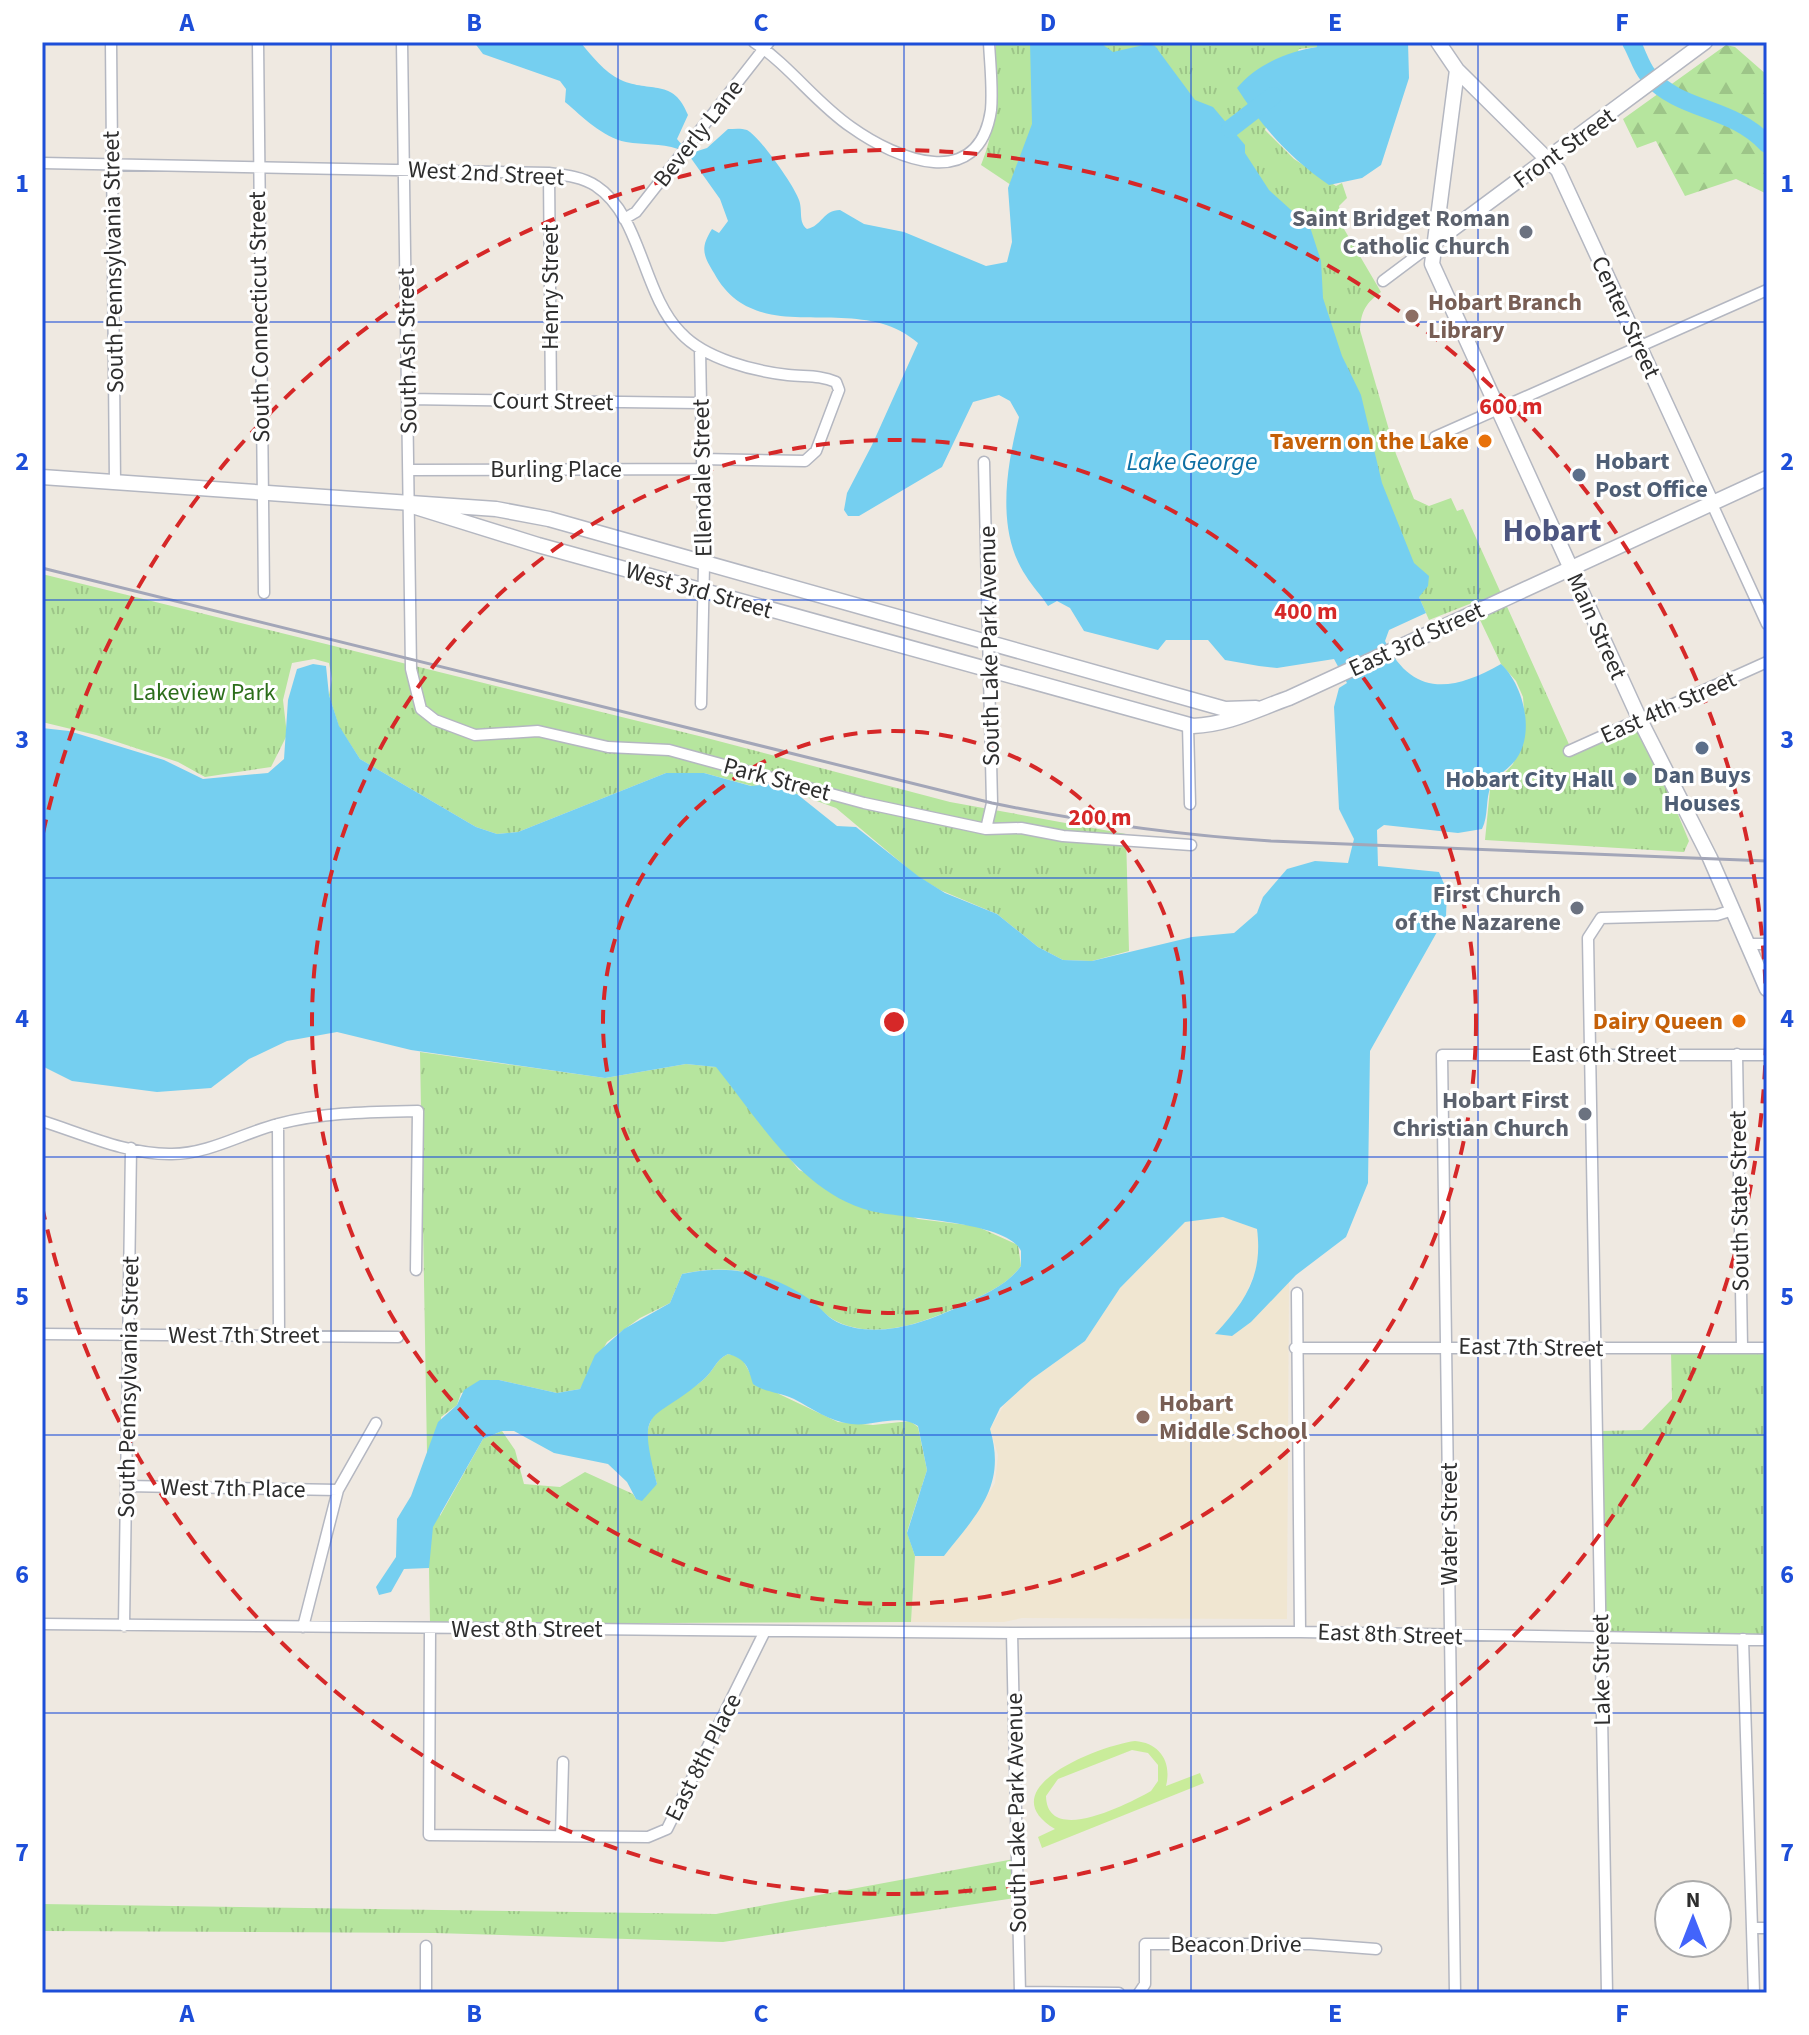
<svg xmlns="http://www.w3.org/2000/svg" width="1809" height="2035" font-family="'Source Sans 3',sans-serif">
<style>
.education{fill:#f0e6d1}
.forest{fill:url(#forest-firs)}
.park{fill:url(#park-tufts)}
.pitch{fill:#c9ec9a;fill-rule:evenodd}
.water{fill:#75cff0}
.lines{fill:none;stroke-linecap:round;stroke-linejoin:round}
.river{stroke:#75cff0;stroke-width:18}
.street-casing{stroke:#b4b7c1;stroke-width:13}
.secondary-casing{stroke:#b4b7c1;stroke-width:17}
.street{stroke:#fff;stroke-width:10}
.secondary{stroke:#fff;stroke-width:14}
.rail{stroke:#a3a6b8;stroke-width:3}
.grid{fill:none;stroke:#1d4ed8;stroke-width:2;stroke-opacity:0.55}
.ring{fill:none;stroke:#d62828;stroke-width:4;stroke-dasharray:14 10}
.worship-dot{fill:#6b7280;stroke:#fff;stroke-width:3}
.education-dot{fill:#8d6e63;stroke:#fff;stroke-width:3}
.food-dot{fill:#e8710a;stroke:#fff;stroke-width:3}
.service-dot{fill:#5c6f8a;stroke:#fff;stroke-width:3}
.labels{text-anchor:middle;stroke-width:6;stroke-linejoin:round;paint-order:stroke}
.street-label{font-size:24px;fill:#2e2e2e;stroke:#fff}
.worship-label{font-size:24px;font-weight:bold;fill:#5b616d;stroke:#fff;text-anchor:end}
.education-label{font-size:24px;font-weight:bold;fill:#785e54;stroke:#fff;text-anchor:start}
.food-label{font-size:24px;font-weight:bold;fill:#c56008;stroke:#fff;text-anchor:end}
.service-label{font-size:24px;font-weight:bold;fill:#4e5e75;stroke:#fff;text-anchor:start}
.park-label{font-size:24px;fill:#2c6e1b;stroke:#fff}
.water-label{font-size:26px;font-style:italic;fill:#0d6fa3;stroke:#fff}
.district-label{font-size:32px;font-weight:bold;fill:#4d5680;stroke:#fff}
.centre{fill:#d62828;stroke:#fff;stroke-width:4}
.ring-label{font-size:24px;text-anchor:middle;font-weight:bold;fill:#d62828;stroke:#fff;stroke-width:6;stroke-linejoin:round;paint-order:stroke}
.neatline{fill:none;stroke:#1d4ed8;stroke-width:3}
.grid-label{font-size:26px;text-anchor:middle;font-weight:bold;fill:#1d4ed8}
</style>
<defs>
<pattern id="forest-firs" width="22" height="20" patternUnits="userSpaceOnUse" patternTransform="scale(2)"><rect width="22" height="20" fill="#b6e59e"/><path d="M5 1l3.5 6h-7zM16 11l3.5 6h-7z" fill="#9dc588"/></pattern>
<pattern id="park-tufts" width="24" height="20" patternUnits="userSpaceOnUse" patternTransform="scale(2)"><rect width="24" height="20" fill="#b6e59e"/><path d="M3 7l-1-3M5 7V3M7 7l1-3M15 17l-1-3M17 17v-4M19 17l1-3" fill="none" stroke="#9dc588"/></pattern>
</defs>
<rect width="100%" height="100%" fill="#efe9e1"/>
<path class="education" d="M1223 1217 1257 1229 1261 1258 1240 1308 1217 1334 1232 1336 1289 1281 1287 1619 1022 1618 1004 1622H911L915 1556H944L974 1518 995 1483 998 1455 990 1429 1004 1405 1032 1379 1085 1341 1120 1288 1185 1222Z"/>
<path class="forest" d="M1726 45 1735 47 1767 75V194L1736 179 1685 196 1656 141 1637 148 1623 119Z"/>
<path class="park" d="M996 42H1317V47L1299 49 1265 130 1294 159 1336 186 1342 183 1347 198 1339 206 1344 229 1381 292C1366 303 1361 311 1360 330L1396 454 1414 499 1429 506 1451 498 1457 511 1463 509 1572 751 1640 723 1689 841 1684 852 1485 840 1490 789 1513 764 1525 724 1523 697 1516 681 1501 664 1472 603 1429 620 1419 597 1041 127 1017 189 981 165C998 124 996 85 996 42Z
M42 574 703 737 950 802 1126 834 1129 951 1092 961 1063 960 1038 947 997 914 940 890 917 876 836 808 770 784 752 786 704 773H666L518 832 497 834 476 827 360 759 339 727 329 695 332 679 329 663 314 659 292 663 283 700 287 735 271 767 205 777 178 762 96 735 42 722Z
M420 1052 605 1078 686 1064 717 1067 799 1170 918 1219 976 1226 1018 1245 1021 1266C1007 1286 982 1295 961 1305 925 1323 876 1340 838 1322 827 1317 819 1307 809 1300 768 1273 731 1263 682 1274L670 1303 640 1318 607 1342 580 1389 557 1393 499 1380 461 1393 457 1405 441 1417 440 1516 483 1439 502 1431 515 1450 524 1484 560 1487 585 1472 633 1494 636 1499 657 1484C650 1458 637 1429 661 1407 673 1396 691 1391 703 1380 714 1371 715 1360 728 1354L741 1357 750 1373 779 1394 838 1422 873 1425 910 1421 918 1427 927 1470 907 1532 915 1556 911 1622 430 1624Z
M1767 1351V1637L1604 1635 1599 1431 1642 1430 1672 1399 1671 1352Z
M1014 1859 1015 1898 723 1942 435 1933 42 1931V1904L716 1914Z"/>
<path class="pitch" d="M1135 1741C1160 1743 1172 1762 1166 1786L1200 1773 1204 1783 1042 1848 1038 1837 1055 1829C987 1788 1102 1745 1135 1741ZM1132 1750 1148 1753 1158 1765V1781L1151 1791C1128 1804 1047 1846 1046 1796L1058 1779Z"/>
<path class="water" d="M474 42H580C592 56 604 72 621 80 650 93 674 78 688 115L677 139 682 145 678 149C660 143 644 145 626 142 602 137 583 117 565 102L566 89 560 81 483 54Z
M1030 42H1099L1113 52 1148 44 1155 46 1195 100 1213 107 1245 145V153L1269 190 1310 227 1321 261 1323 298 1342 356 1361 395 1382 483 1414 563 1429 576 1428 586 1419 597 1426 613 1389 630 1385 641C1412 697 1452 692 1501 664 1524 685 1537 737 1513 763 1506 771 1496 775 1491 786 1485 799 1489 815 1482 829L1458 833 1384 825 1377 830 1378 866 1439 872 1447 891 1446 916 1370 1051 1368 1183 1346 1237 1296 1275 1251 1322 1232 1336 1215 1334C1246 1301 1263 1275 1257 1229L1223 1217 1185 1222 1120 1288 1085 1341 1032 1379 1000 1408 990 1429C1007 1486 977 1514 944 1556H915L907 1533 927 1470 918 1426C897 1413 874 1427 851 1424 829 1421 813 1409 794 1399 780 1392 766 1393 753 1384 748 1367 746 1359 728 1354 715 1360 714 1371 703 1380 651 1425 636 1402 657 1484L642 1501 636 1499 627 1482 608 1464 554 1453 514 1431H502L483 1439 433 1527 429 1568 404 1569 391 1592 379 1595 376 1587 396 1557 397 1519 411 1496 438 1422 457 1405 464 1390 480 1380H499L557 1393 580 1389 595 1355 624 1329 670 1303 682 1274C729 1264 769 1272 809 1299 820 1306 826 1317 837 1322 876 1340 925 1323 960 1306 982 1295 1007 1286 1021 1266V1251C1008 1221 902 1219 871 1211 801 1193 759 1120 716 1067L686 1064 605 1078 411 1050 337 1032 287 1041 249 1059 211 1088 157 1092 72 1081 42 1066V728L69 731 164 760 203 779 268 773 284 759 288 700 297 669 313 664 326 666 329 695 339 726 360 759 476 827 497 834 518 832 666 773H704L751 786 770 784 797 794 837 826 856 827 918 876 945 893 997 914 1038 947 1063 960 1092 961 1192 937 1234 933 1257 913 1263 897 1287 869 1315 861 1348 863 1354 839 1339 809 1334 707 1339 688 1347 683 1334 659 1277 668 1259 666 1225 660 1208 640H1166L1158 650 1084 631 1070 608 1057 601 1048 606C1041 595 1032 586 1026 576 995 530 1007 466 1019 417L1010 401 999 395 973 402 942 467 859 516H848L844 510 847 493 872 445 918 343C856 288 757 353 714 273 703 255 700 248 712 229L719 233 728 221 720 199 688 154 707 148 728 129C734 129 741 128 747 130 759 136 794 185 799 200 803 211 798 222 807 229 822 226 823 210 840 210L864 224 904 232 986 266 1007 262 1012 242 1008 188 1032 124Z
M1317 42H1408L1409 78 1381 165 1362 178 1329 185C1290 158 1262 127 1237 88 1256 65 1288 51 1317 47Z"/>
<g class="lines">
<path class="river" d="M1631 42C1637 52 1641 67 1648 75 1682 113 1730 105 1767 144
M1230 129 1273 96"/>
<g class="street-casing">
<path id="street" d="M111 42 115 483
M258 42 264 593
M402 42 411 669 421 709 435 720 475 735 538 731 608 747 669 750 864 803 986 829 1021 828 1063 836 1191 845
M754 42C790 66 816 103 851 127 897 160 979 193 991 110 993 88 990 64 989 42
M42 163 549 173C565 175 583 177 596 186 642 216 642 294 681 333 705 359 754 371 788 375 805 377 820 375 836 382L839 390 816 451 805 461 702 459
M549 173 551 401
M624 219 636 212 769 42
M1383 281 1435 242
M700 349 704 565 701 704
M407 399 699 403
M1435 437 1767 290
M984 462 992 803 986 829
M409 470 702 469
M1712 504 1767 624
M1188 725 1190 804
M1569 751 1767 662
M1748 944H1767
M1737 1054 1742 1347
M42 1121C83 1134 129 1155 172 1154 209 1154 243 1133 278 1124 324 1112 371 1112 418 1111L416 1270
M278 1124 279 1335
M1297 1293 1300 1632
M42 1334 398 1337
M1295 1348H1767
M127 1486 338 1490
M42 1624 1012 1633 1300 1632 1767 1640
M124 1626 131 1148
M303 1627 338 1490 376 1423
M430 1628 429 1835 648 1837 667 1829 765 1631
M1012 1633 1020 1993
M1743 1639 1754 1993
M561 1836 563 1762
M1753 1928H1767
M1020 1992 1119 1993
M426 1993V1946
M1139 1993 1145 1984V1944H1310L1376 1949
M1455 1993 1442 1055H1767
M1607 1993 1588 938 1601 918 1717 915 1733 910"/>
</g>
<g class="secondary-casing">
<path id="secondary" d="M1438 42 1457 70 1558 170 1712 504
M1457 70 1432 264 1640 720 1710 858 1767 989
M1435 242 1705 42
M42 477 496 509 549 519 1225 709 1256 708
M409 505 538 545 1193 726C1230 724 1255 710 1289 698L1767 478"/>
</g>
<use href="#street" class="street"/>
<use href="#secondary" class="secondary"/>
<path class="rail" d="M42 568 992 803C1085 822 1176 835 1271 841L1767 861"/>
</g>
<path class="grid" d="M331 42V1993M618 42V1993M904 42V1993M1191 42V1993M1478 42V1993M42 322H1767M42 600H1767M42 878H1767M42 1157H1767M42 1435H1767M42 1713H1767"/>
<g class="ring">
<circle cx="894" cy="1022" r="291"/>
<circle cx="894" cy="1022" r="582"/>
<path d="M43 833A872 872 0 1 1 43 1211"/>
</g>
<g class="worship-dot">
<circle cx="1526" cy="232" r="8"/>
<circle cx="1577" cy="908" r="8"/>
<circle cx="1585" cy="1114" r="8"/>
</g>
<g class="education-dot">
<circle cx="1412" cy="316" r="8"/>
<circle cx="1143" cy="1417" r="8"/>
</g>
<g class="food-dot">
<circle cx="1485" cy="441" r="8"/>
<circle cx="1739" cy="1021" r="8"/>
</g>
<g class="service-dot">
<circle cx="1579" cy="475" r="8"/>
<circle cx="1702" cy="748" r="8"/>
<circle cx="1630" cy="779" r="8"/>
</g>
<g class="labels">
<g class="street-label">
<text transform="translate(698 133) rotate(-52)" y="8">Beverly Lane</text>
<text transform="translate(1564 148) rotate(-36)" y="8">Front Street</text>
<text transform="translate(486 173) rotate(3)" y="8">West 2nd Street</text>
<text transform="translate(113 262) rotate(-91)" y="8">South Pennsylvania Street</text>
<text transform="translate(550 287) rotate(-90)" y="8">Henry Street</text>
<text transform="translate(259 317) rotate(-91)" y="8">South Connecticut Street</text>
<text transform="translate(1626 317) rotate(65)" y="8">Center Street</text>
<text transform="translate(407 351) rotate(-91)" y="8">South Ash Street</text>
<text transform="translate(553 401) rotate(1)" y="8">Court Street</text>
<text x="556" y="477">Burling Place</text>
<text transform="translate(702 478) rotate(-91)" y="8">Ellendale Street</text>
<text transform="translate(699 590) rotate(16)" y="8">West 3rd Street</text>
<text transform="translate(1597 626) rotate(66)" y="8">Main Street</text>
<text transform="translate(1416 639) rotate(-25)" y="8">East 3rd Street</text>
<text transform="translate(989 646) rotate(-91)" y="8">South Lake Park Avenue</text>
<text transform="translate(1668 707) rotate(-24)" y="8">East 4th Street</text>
<text transform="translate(777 779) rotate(15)" y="8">Park Street</text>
<text x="1604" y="1062">East 6th Street</text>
<text transform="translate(1739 1201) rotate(-91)" y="8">South State Street</text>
<text x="244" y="1343">West 7th Street</text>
<text transform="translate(1531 1347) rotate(1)" y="8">East 7th Street</text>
<text transform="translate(128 1387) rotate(-89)" y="8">South Pennsylvania Street</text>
<text transform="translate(233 1488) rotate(1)" y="8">West 7th Place</text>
<text transform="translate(1449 1524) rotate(-90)" y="8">Water Street</text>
<text x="527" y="1637">West 8th Street</text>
<text transform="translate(1390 1634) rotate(2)" y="8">East 8th Street</text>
<text transform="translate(1601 1670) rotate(-91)" y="8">Lake Street</text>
<text transform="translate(703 1757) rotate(-63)" y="8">East 8th Place</text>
<text transform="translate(1016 1813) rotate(-91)" y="8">South Lake Park Avenue</text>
<text x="1236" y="1952">Beacon Drive</text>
</g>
<g class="worship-label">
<text x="1510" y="226">Saint Bridget Roman<tspan x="1510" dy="28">Catholic Church</tspan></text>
<text x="1561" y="902">First Church<tspan x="1561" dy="28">of the Nazarene</tspan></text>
<text x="1569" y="1108">Hobart First<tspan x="1569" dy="28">Christian Church</tspan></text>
</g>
<g class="education-label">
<text x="1428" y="310">Hobart Branch<tspan x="1428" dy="28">Library</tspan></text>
<text x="1159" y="1411">Hobart<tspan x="1159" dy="28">Middle School</tspan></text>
</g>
<g class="food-label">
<text x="1469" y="449">Tavern on the Lake</text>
<text x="1723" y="1029">Dairy Queen</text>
</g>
<g class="service-label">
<text x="1595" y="469">Hobart<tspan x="1595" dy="28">Post Office</tspan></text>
<text x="1702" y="783" text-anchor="middle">Dan Buys<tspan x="1702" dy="28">Houses</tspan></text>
<text x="1614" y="787" text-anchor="end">Hobart City Hall</text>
</g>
<g class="park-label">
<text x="204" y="700">Lakeview Park</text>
</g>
<g class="water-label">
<text x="1192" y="470">Lake George</text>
</g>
<g class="district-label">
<text x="1552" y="541">Hobart</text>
</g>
</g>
<circle cx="894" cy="1022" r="12" class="centre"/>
<g class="ring-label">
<text x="1511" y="414">600 m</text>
<text x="1306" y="619">400 m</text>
<text x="1100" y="825">200 m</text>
</g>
<rect width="1809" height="2035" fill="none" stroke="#ffffff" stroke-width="88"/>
<g transform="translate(1693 1919)"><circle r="38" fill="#ffffff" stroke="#ababab" stroke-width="2"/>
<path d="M0-6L14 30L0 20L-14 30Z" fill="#4264fb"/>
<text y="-12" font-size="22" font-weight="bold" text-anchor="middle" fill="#2e2e2e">N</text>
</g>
<rect x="44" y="44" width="1721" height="1947" class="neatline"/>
<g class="grid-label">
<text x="187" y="31">A</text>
<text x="474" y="31">B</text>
<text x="761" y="31">C</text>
<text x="1048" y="31">D</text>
<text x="1335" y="31">E</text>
<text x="1622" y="31">F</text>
<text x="22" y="192">1</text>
<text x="1787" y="192">1</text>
<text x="22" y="470">2</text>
<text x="1787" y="470">2</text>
<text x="22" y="748">3</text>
<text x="1787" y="748">3</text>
<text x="22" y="1027">4</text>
<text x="1787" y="1027">4</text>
<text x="22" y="1305">5</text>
<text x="1787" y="1305">5</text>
<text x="22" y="1583">6</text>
<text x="1787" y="1583">6</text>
<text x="22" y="1861">7</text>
<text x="1787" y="1861">7</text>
<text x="187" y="2022">A</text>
<text x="474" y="2022">B</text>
<text x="761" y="2022">C</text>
<text x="1048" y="2022">D</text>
<text x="1335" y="2022">E</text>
<text x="1622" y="2022">F</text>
</g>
</svg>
